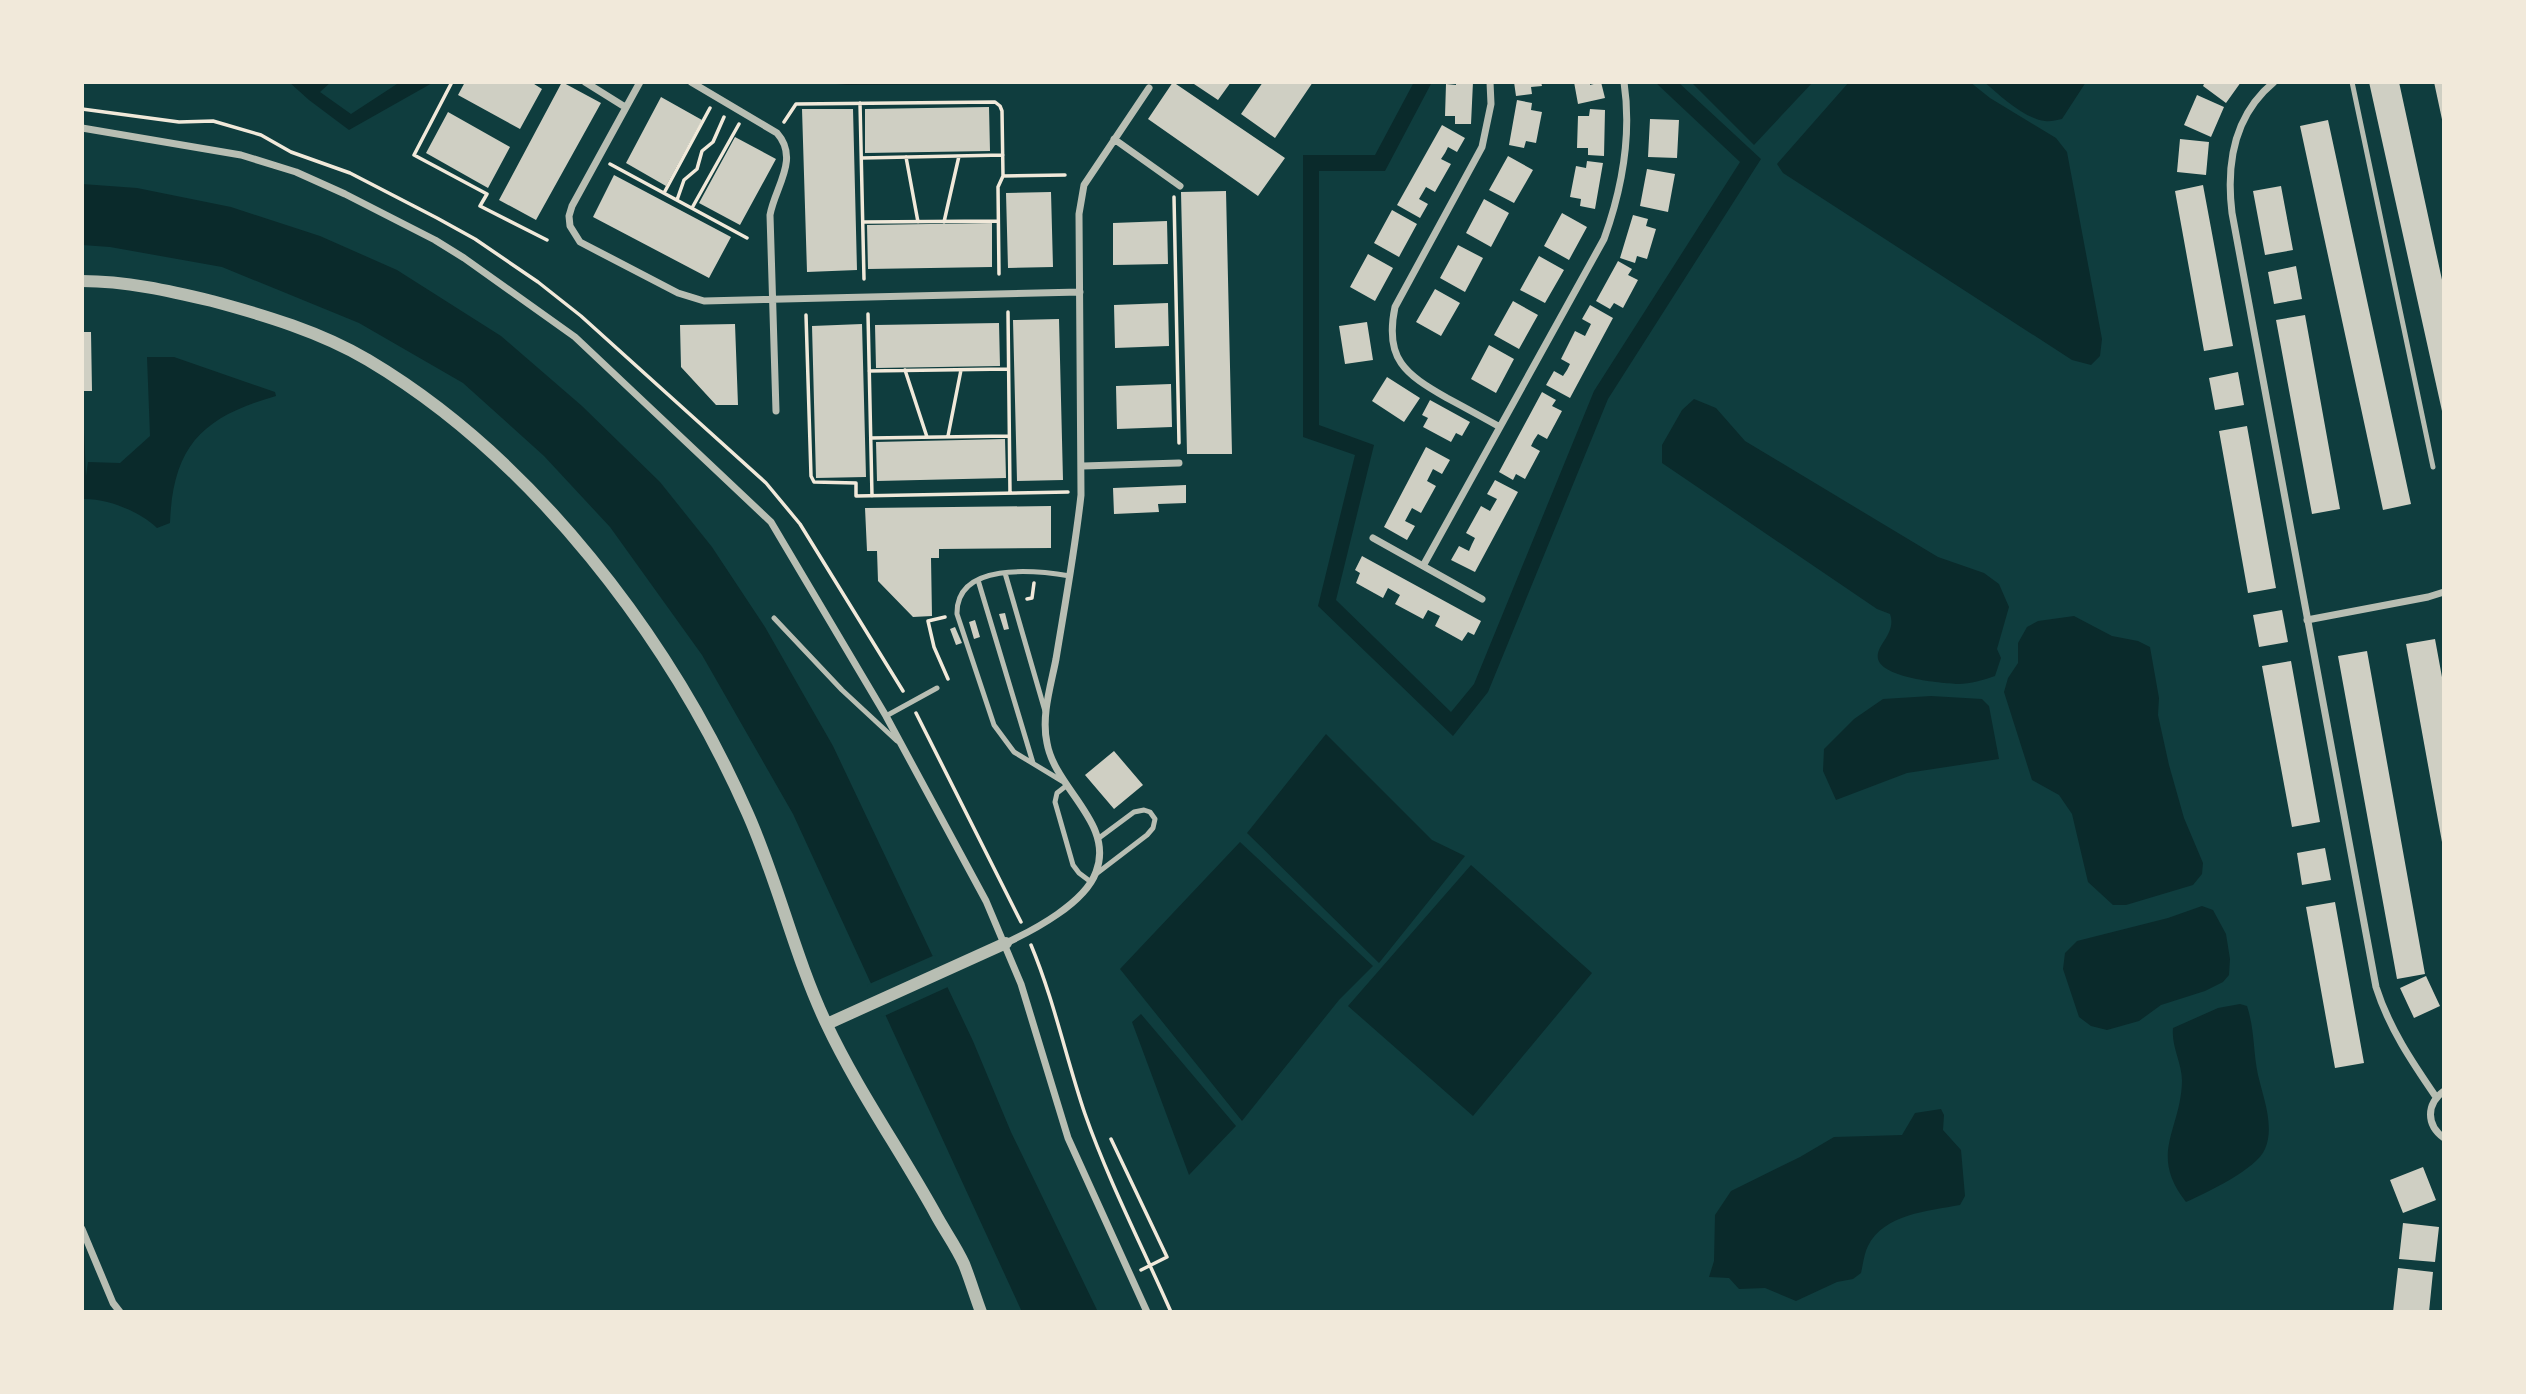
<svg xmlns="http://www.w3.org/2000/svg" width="2526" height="1394" font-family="'Fira Sans Condensed',sans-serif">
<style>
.water{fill:#0a2a2b}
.pier{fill:#0f3d3e}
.building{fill:#cfcfc3}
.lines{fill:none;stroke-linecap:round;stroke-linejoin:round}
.path{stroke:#f1e9da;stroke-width:3.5}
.service{stroke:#b8beb3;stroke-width:5}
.minor{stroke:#b8beb3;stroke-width:7}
.tertiary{stroke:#b8beb3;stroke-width:12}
</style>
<rect width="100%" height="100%" fill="#0f3d3e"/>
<path class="water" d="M289 82H331L320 92 351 114 400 82H434L349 130 309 100Z
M816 82H1007L1004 84 847 85Z
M1414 82H1432L1385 171H1319V425L1374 445 1336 600 1451 712 1474 684 1594 391 1740 162 1655 82H1678L1761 159 1608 399 1488 692 1453 736 1318 606 1355 455 1303 437V155H1375Z
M1691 82H1813L1754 145Z
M1849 82H1970L1990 98 2056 138 2067 152 2102 339 2100 356 2091 365 2072 360 1783 173 1777 164Z
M1984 82H2086L2062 119C2056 120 2050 122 2045 121 2023 118 2001 96 1984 82Z
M82 184 137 188 231 207 320 236 397 270 501 336 582 406 660 482 712 547 765 627 833 746 973 1041 1011 1132 1098 1312H1022L793 814 702 655 610 527 544 456 463 383 359 323 222 267 110 247 82 245Z
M147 357H174L275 392 276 396C203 417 173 445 170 523L157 528C139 511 107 498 82 499V383L86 476 88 462 120 463 150 436Z
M1694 399 1716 408 1745 441 1938 557 1984 573 1999 584 2009 607 1997 649 2001 658 1995 676C1983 680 1971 684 1958 684 1940 683 1883 678 1878 659 1875 645 1897 634 1890 614L1877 609 1662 463V445L1682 410Z
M2074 616 2112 636 2138 641 2150 647 2159 698 2158 715 2169 765 2184 818 2203 863 2202 874 2193 885 2126 905H2113L2088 882 2072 814 2059 795 2032 780 2004 692 2008 678 2018 663V643L2027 627 2038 621Z
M1931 696 1982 699 1989 706 1999 759 1907 773 1836 800 1823 771 1824 749 1854 719 1883 699Z
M1326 734 1432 840 1465 856 1379 963 1247 833Z
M1240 842 1373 966 1339 1000 1242 1121 1120 969Z
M1471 865 1592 973 1473 1116 1348 1006Z
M2202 906 2213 910 2226 934 2230 959 2229 975 2223 982 2205 991 2161 1005 2139 1021 2107 1030 2091 1026 2079 1017 2063 969 2065 953 2077 941 2168 918Z
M2240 1004 2247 1006C2255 1031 2253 1051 2258 1075 2263 1097 2275 1126 2265 1149 2257 1169 2206 1193 2186 1202 2148 1154 2181 1130 2182 1081 2182 1063 2171 1046 2173 1028L2218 1008Z
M1141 1014 1236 1126 1189 1175 1132 1022Z
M1941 1109 1944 1115 1943 1130 1961 1150 1965 1196 1960 1205C1928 1211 1884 1214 1868 1246 1864 1254 1863 1265 1861 1273L1853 1279 1837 1282 1796 1301 1765 1288 1739 1289 1729 1278 1709 1277 1714 1261 1715 1215 1731 1191 1800 1157 1834 1137 1902 1135 1915 1113Z"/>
<path class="pier" d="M935 955 950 986 882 1017 867 985Z"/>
<path class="building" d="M465 82H531L542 89 520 129 458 95Z
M562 82 601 103 536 220 499 200Z
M1173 82 1285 158 1258 196 1148 119Z
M1191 82H1231L1218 100Z
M1263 82H1313L1275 138 1241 114Z
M1456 82H1473L1471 124H1455V116H1445L1446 84 1456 85Z
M1514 82H1541L1542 86 1531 87 1532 94 1516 96Z
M1574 82H1590V85L1601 82 1605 98 1578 104Z
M2205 82H2241L2226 103 2203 86Z
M2369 82H2399L2444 289V420Z
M2434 82H2444V124H2443Z
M2197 95 2224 107 2211 137 2184 125Z
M661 97 702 120 666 186 626 163Z
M1517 100 1532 103 1531 110 1542 112 1536 143 1526 141 1524 148 1509 145Z
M989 107 990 151 865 153V109Z
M802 109H853L857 270 807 272Z
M1590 109 1605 110 1604 156 1588 155V148H1577L1578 116H1589Z
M448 112 510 147 488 188 426 153Z
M1650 119 1679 120 1677 158 1648 157Z
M2328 120 2411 504 2383 510 2300 126Z
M1442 125 1465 138 1457 152 1448 147 1445 153 1441 159 1451 164 1435 192 1426 187 1419 199 1428 204 1420 218 1397 205Z
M735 137 776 159 740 225 699 203Z
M2180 139 2209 142 2206 175 2177 172Z
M1508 156 1533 170 1514 203 1489 190Z
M1587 161 1603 163 1595 209 1580 206 1581 199 1570 197 1576 166 1586 168Z
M1647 169 1675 174 1668 212 1640 206Z
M614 175 731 237 709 278 593 217Z
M2203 185 2233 346 2204 351 2175 191Z
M2281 186 2293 250 2265 255 2253 191Z
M1226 191 1232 454H1187L1181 192Z
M1051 192 1053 267 1008 268 1006 193Z
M1484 199 1509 213 1491 247 1466 233Z
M1392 210 1417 224 1399 257 1374 243Z
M1562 213 1587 227 1569 260 1544 246Z
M1633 215 1648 219 1646 226 1656 229 1647 259 1637 256 1635 263 1620 258Z
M1167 221 1168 264 1113 265V223Z
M992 223V267L868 269 867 225Z
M1458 245 1483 258 1465 292 1440 278Z
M1368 254 1393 268 1375 301 1350 287Z
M1539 256 1564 270 1545 303 1520 290Z
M1618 261 1632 269 1628 275 1638 280 1623 308 1614 303 1610 309 1596 301Z
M2296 266 2302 299 2274 304 2268 272Z
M1435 289 1460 303 1441 336 1416 322Z
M1513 301 1538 315 1519 349 1494 335Z
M1168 303 1169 346 1115 348 1114 305Z
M1590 305 1613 318 1570 398 1546 385 1554 371 1563 376 1567 370 1570 364 1561 359 1575 331 1585 336 1591 324 1582 319Z
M2305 315 2340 509 2312 514 2276 320Z
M1059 319 1063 480 1017 481 1013 320Z
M1367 322 1373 360 1345 364 1339 326Z
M999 323 1000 366 876 368 875 325Z
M735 324 738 405H716L681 367 680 325Z
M862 324 866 477 816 478 812 326Z
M82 332H91L92 391H82Z
M1489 345 1514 359 1496 393 1471 379Z
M2238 372 2244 405 2215 410 2209 378Z
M1387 377 1420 398 1404 422 1372 401Z
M1171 384 1172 427 1117 429 1116 386Z
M1542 392 1556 400 1552 406 1562 411 1547 439 1538 434 1534 440 1531 446 1540 451 1525 479 1516 474 1513 480 1499 472Z
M1430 400 1470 422 1462 436 1456 433 1451 442 1423 427 1428 418 1422 415Z
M2247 426 2276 588 2248 593 2219 431Z
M1005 439 1006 478 877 481 876 442Z
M1426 447 1450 460 1442 474 1433 469 1427 481 1436 486 1421 513 1412 508 1405 521 1415 526 1407 540 1384 527Z
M1495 480 1518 492 1475 572 1451 560 1459 546 1469 551 1472 544 1475 538 1466 533 1481 506 1490 511 1497 499 1487 494Z
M1186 485V503L1158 504 1159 512 1114 514 1113 488Z
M1051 506V548L939 549V558H931L932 616 913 617 878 581 877 551H867L865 508Z
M1362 556 1481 621 1474 635 1468 632 1462 641 1435 626 1440 616 1428 610 1423 619 1395 604 1400 595 1388 588 1383 598 1356 583 1360 573 1355 570Z
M2282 610 2288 642 2259 647 2253 615Z
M1005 613 1009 629 1004 630 999 614Z
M975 620 980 637 974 639 969 622Z
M955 627 962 643 956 645 950 629Z
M2435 639 2444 688 2442 842 2406 644Z
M2367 651 2425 974 2397 979 2338 656Z
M2291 661 2320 822 2292 827 2262 666Z
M1114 751 1143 785 1114 809 1085 775Z
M2325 848 2331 880 2302 885 2297 853Z
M2335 902 2364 1063 2335 1068 2306 907Z
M2426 976 2440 1006 2414 1018 2400 988Z
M2423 1167 2436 1200 2403 1213 2390 1180Z
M2403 1223 2439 1227 2435 1262 2399 1259Z
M2398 1268 2433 1272 2429 1312H2393Z"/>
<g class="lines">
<path class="path" d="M452 82 414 155 487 194 480 206 547 240
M860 103 864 279
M82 109 179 122 213 121 261 135 291 152 350 173 437 218 475 239 538 282 581 316 766 483 800 524 903 691
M784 122 796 104 995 102 1000 106 1002 111 1003 176 1065 175
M906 157 918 222
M862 158 1003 155
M610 164 747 238
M664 193 710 108
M1174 197 1179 443
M677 200 684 180 697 169 702 151 713 142 724 117
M692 208 739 124
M863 222 998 221
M944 222 959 156
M999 274 998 187 1003 176
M1008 312 1010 493
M868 314 872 496
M806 315 811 476 814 482 856 483V496L1068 492
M905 370 927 437
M869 371 1008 369
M948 436 961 370
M871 438 1009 436
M1027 599 1032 598 1034 583
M945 617 928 621 934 647 948 679
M916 713 1021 922
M1031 945C1054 1000 1066 1058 1085 1114 1109 1182 1142 1246 1171 1312
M1111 1139 1167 1257 1141 1270"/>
<path class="service" d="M2352 82 2433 467
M1005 573 1045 711
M978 580 1033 763
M774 618 842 690 897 741
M886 716 937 688
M1062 781 1014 752 994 725 957 614C956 562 1034 570 1070 576
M1066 786 1057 793 1055 802 1073 865 1079 873 1091 882
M1096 874 1147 835 1153 828 1155 819 1150 812 1144 810 1134 812 1099 838"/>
<path class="minor" d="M585 82 625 107
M640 82 572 206 569 216 570 226 580 242 678 293 704 301 1080 292
M691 82 777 133C800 159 775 187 770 215L776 411
M1490 82 1491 104 1482 147 1395 307C1384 359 1405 374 1447 398 1464 407 1482 417 1500 427
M2274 82C2234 115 2226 164 2232 213L2376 987C2389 1028 2412 1062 2436 1097
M82 128 241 155 296 172 345 194 435 240 464 258 575 337 771 522 886 716 986 901 1021 984 1068 1138 1147 1312
M1114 139 1180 186
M1083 466 1179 463
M1373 538 1482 599
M1423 566 1604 239C1622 189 1632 136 1624 82
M2307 620 2428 597 2444 592
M1006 943C1034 930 1085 903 1096 872 1115 823 1055 789 1047 743 1041 716 1051 685 1056 659 1065 604 1075 550 1081 495L1079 214 1084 185 1149 88
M2444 1091C2426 1104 2426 1125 2444 1138
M82 1229 113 1303 120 1312"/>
<path class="tertiary" d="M82 281C126 281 170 291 212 301 264 315 321 332 368 360 533 458 670 638 747 812 778 881 794 955 826 1023 857 1089 900 1150 935 1213 944 1230 956 1246 964 1264 970 1279 975 1296 981 1312
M827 1024 1006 943"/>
</g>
<rect width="2526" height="1394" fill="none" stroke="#f1e9da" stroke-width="168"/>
</svg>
